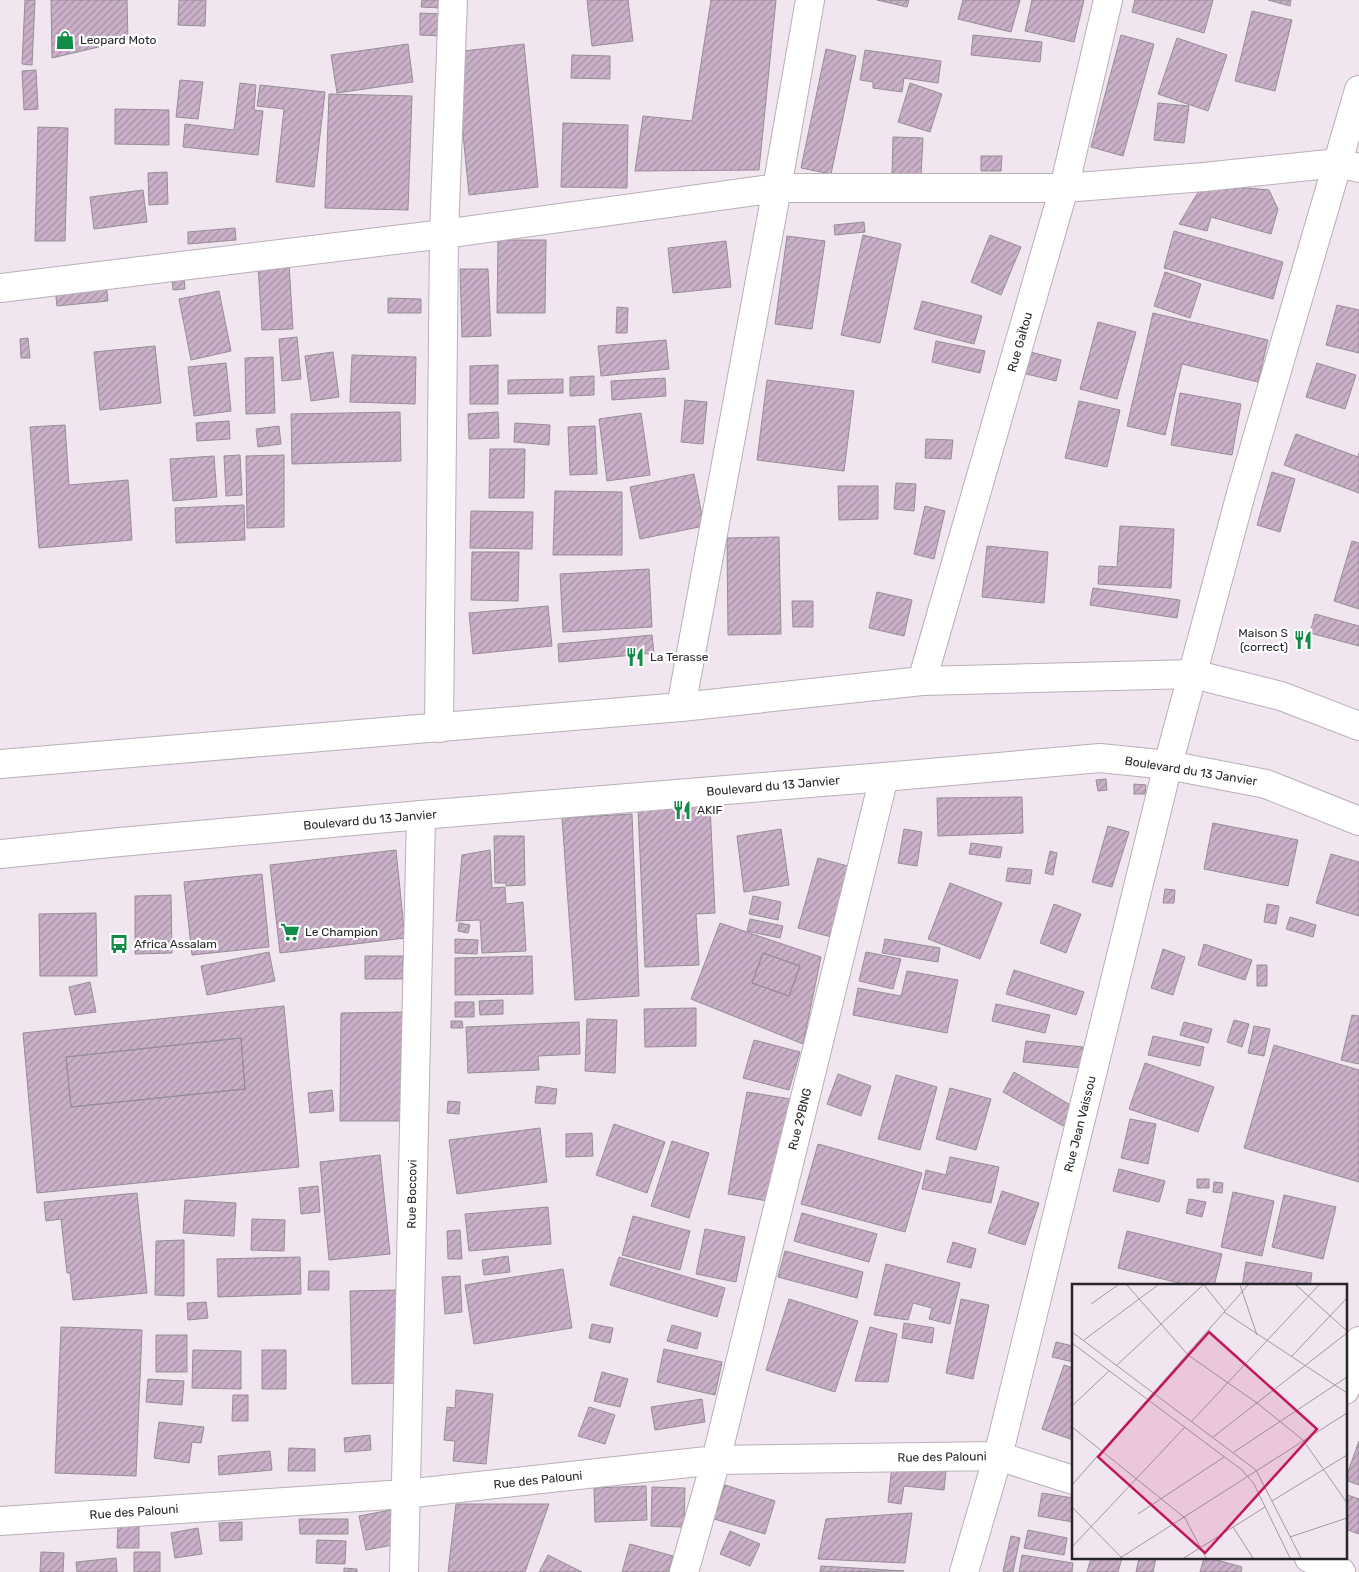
<svg xmlns="http://www.w3.org/2000/svg" width="1359" height="1572" font-family="Rubik,sans-serif">
<style>
.building{fill:url(#building-hatch);stroke:#968d96;fill-rule:evenodd}
.lines{fill:none;stroke-linecap:round;stroke-linejoin:round}
.street-casing{stroke:#b9afb8;stroke-width:30}
.highway-casing{stroke:#b9afb8;stroke-width:30}
.street{stroke:#fff;stroke-width:28}
.highway{stroke:#fff;stroke-width:28}
.labels{text-anchor:middle;stroke-width:4.5;stroke-linejoin:round;paint-order:stroke}
.poi-label{font-size:12px;fill:#282528;stroke:#fff;text-anchor:start}
.street-label{font-size:12px;fill:#282528;stroke:#fff}
.inset-road{fill:none;stroke:#a199a0;stroke-width:1}
.view{fill:#c2185b;fill-opacity:0.15;stroke:#c2185b;stroke-width:2.5}
.inset-edge{fill:none;stroke:#282528;stroke-width:2.5}
</style>
<defs>
<pattern id="building-hatch" width="6" height="6" patternUnits="userSpaceOnUse" patternTransform="scale(1.25)"><rect width="6" height="6" fill="#cab1c9"/><path d="M-1 1l2-2M0 6l6-6M5 7l2-2" fill="none" stroke="#a490a3"/></pattern>
</defs>
<rect width="100%" height="100%" fill="#f1e6f0"/>
<path class="building" d="M25 0H35L32 65 22 64Z
M51 0H127L128 40 52 58Z
M179 0H206L205 26 178 25Z
M422 0H441V8L421 7Z
M587 0H628L633 41 592 46Z
M711 0H776L759 170 635 171 643 116 692 121Z
M877 0H909L907 7Z
M963 0H1020L1011 32 958 19Z
M1032 0H1084L1074 42 1025 31Z
M1135 0H1213L1204 33 1132 12Z
M1268 0H1291L1290 6Z
M1252 11 1292 20 1275 91 1235 81Z
M420 13 442 14 441 36 420 35Z
M973 35 1042 42 1040 62 971 55Z
M1121 35 1154 44 1123 156 1091 147Z
M1177 38 1227 55 1208 111 1158 94Z
M408 44 413 82 337 93 331 55Z
M524 44 538 187 469 195 455 52Z
M826 49 856 56 831 174 801 168Z
M865 50 941 61 938 83 904 78 902 92 873 88V82L860 80Z
M572 55 610 56V79L571 78Z
M36 70 38 109 24 110 22 71Z
M180 80 203 82 198 119 176 117Z
M240 83 256 85 254 110 263 111 258 155 183 147 185 124 234 130Z
M910 83 942 94 930 132 898 122Z
M260 85 325 92 314 187 276 182 284 109 257 106Z
M329 94 412 96 408 210 325 208Z
M1158 103 1189 106 1184 143 1154 140Z
M115 109 169 110V145L115 144Z
M563 123 628 125 627 188 561 187Z
M38 127 68 128 65 241H35Z
M893 137 923 138 921 176 892 175Z
M981 156H1002L1001 171H981Z
M167 172 168 204 149 205 148 173Z
M1203 184 1269 190 1278 209 1271 234 1211 217 1207 231 1179 224Z
M143 190 147 222 94 229 90 197Z
M864 222 865 232 835 235 834 225Z
M235 228 236 240 188 244V232Z
M1174 231 1283 262 1273 299 1164 268Z
M863 235 901 244 880 343 841 335Z
M990 235 1021 247 1001 295 971 282Z
M787 236 825 241 812 329 775 324Z
M498 240H546L545 313H497Z
M726 241 731 287 673 293 668 248Z
M289 264 293 329 262 330 258 265Z
M460 269H488L491 336 462 337Z
M1165 272 1201 284 1190 318 1154 306Z
M184 278 185 289 173 290 172 279Z
M106 283 108 301 57 306 55 288Z
M219 291 231 351 191 360 179 299Z
M388 298 421 299V313H388Z
M922 301 982 316 974 344 914 329Z
M1337 305 1359 310V353L1326 345Z
M617 307 628 308 627 333H616Z
M1153 313 1268 340 1258 382 1182 364 1165 435 1127 426Z
M1098 322 1136 332 1117 399 1080 389Z
M297 337 301 379 282 381 279 339Z
M28 338 30 358H21L20 339Z
M666 340 669 369 601 376 598 346Z
M936 341 985 351 980 373 932 362Z
M155 346 161 403 100 410 94 352Z
M1027 351 1061 360 1056 381 1022 373Z
M333 352 339 397 311 401 305 356Z
M352 355 416 357 415 404 350 402Z
M273 357 275 413 246 414 245 358Z
M226 363 231 411 194 416 188 367Z
M1317 363 1356 375 1345 409 1306 397Z
M498 365V404H470V366Z
M594 376V395L570 396V377Z
M665 378 666 396 612 400 611 381Z
M563 379V393L508 394V380Z
M767 380 854 391 844 471 757 460Z
M1180 393 1241 404 1232 455 1171 445Z
M685 400 707 402 703 444 681 442Z
M1079 401 1120 410 1107 467 1065 458Z
M400 412 401 461 292 464 291 414Z
M498 412 499 438 469 439 468 414Z
M641 413 650 475 607 481 599 419Z
M229 421 230 439 197 441 196 423Z
M515 423 550 425 549 445 514 442Z
M65 425 69 485 128 480 132 540 39 548 30 427Z
M279 426 281 444 258 447 256 429Z
M595 426 597 474 570 475 568 427Z
M1296 434 1358 457 1359 453V493L1284 465Z
M926 439 953 440 951 459 925 458Z
M490 449H525L524 498H489Z
M240 455 242 495 226 496 224 456Z
M284 455V527L247 528 246 456Z
M214 456 217 497 173 501 170 459Z
M1272 472 1295 479 1280 532 1257 525Z
M694 474 704 526 640 539 630 487Z
M896 483 916 484 914 511 894 509Z
M838 486H878V519L839 520Z
M555 491 622 492V555H553Z
M244 505 245 540 176 543 175 508Z
M925 506 945 511 934 559 914 554Z
M471 511 533 512 532 549 470 548Z
M1120 526 1174 529 1171 588 1098 584 1099 566 1117 567Z
M779 537 781 634 728 635 727 538Z
M1352 541 1359 543V609L1334 601Z
M987 546 1048 552 1044 603 982 597Z
M472 552H519L518 601 471 600Z
M649 569 652 627 563 632 560 574Z
M1093 588 1180 600 1177 618 1090 605Z
M877 592 912 600 904 636 869 628Z
M792 601H813V627H793Z
M548 606 552 646 473 654 469 613Z
M1315 614 1359 626V646L1310 633Z
M652 635 654 653 559 662 558 644Z
M1106 779 1107 790 1098 791 1096 780Z
M1134 784 1146 785 1145 794H1134Z
M1022 797 1023 833 938 836 937 798Z
M710 805 715 913 696 914 699 965 645 967 638 809Z
M632 814 639 996 575 1000 562 818Z
M1213 823 1298 840 1288 886 1204 869Z
M1108 826 1129 832 1112 887 1092 882Z
M781 829 789 885 744 892 737 836Z
M904 829 922 832 917 866 898 863Z
M494 836H524L525 885 506 886V883H495Z
M971 843 1002 847 1000 858 969 854Z
M396 850 405 938 280 953 270 865Z
M490 850 492 888 505 887 506 904 523 902 526 951 482 953 480 920 456 921 462 855Z
M1050 851 1057 853 1053 875 1045 873Z
M1331 854 1359 862V916L1316 903Z
M818 858 855 868 835 938 798 928Z
M1008 868 1032 870 1030 884 1006 881Z
M262 874 269 947 192 955 184 882Z
M950 883 1002 903 980 959 928 939Z
M1165 889 1175 890 1174 903H1163Z
M171 895 172 953 135 954V896Z
M753 896 781 902 778 920 749 914Z
M1054 904 1081 914 1066 953 1040 943Z
M1267 904 1279 906 1276 924 1264 922Z
M96 913 97 976H40L39 914Z
M1290 917 1316 925 1313 937 1286 929Z
M750 919 783 926 780 938 747 931Z
M459 923 470 925 468 933 458 931Z
M720 923 821 957 803 1044 691 999ZM763 953 800 966 789 996 752 983Z
M455 939 478 940 477 954 455 953Z
M885 939 940 948 938 962 882 953Z
M1204 944 1252 960 1245 980 1198 965Z
M1163 949 1185 957 1173 995 1151 988Z
M269 952 275 981 207 995 201 966Z
M866 952 901 959 893 989 859 981Z
M763 953 800 966 789 996 752 983Z
M365 956H403V979H365Z
M532 956 533 994 455 995V958Z
M1257 965H1267V986H1257Z
M1014 970 1084 992 1076 1015 1006 994Z
M907 971 958 980 947 1033 853 1015 858 988 901 996Z
M90 982 96 1012 75 1015 69 987Z
M503 1000V1014L480 1015 479 1001Z
M455 1002H474V1017H455Z
M996 1004 1050 1015 1045 1033 992 1021Z
M284 1006 299 1167 37 1193 23 1033ZM241 1038 245 1089 71 1107 66 1057Z
M696 1008V1046L645 1047 644 1009Z
M409 1012 408 1121H340L341 1013Z
M1352 1015 1359 1016V1064L1341 1060Z
M587 1019 617 1020 615 1073 585 1071Z
M1234 1020 1249 1024 1242 1047 1227 1042Z
M451 1021H462L463 1028H451Z
M579 1022 580 1054 538 1056 539 1070 468 1073 466 1027Z
M1184 1022 1212 1029 1208 1043 1180 1035Z
M1254 1026 1270 1029 1264 1056 1248 1053Z
M1153 1036 1204 1047 1200 1066 1148 1055Z
M241 1038 245 1089 71 1107 66 1057Z
M754 1040 800 1052 789 1090 743 1078Z
M1026 1041 1083 1047 1081 1068 1023 1062Z
M1274 1045 1359 1070V1182L1244 1148Z
M1145 1063 1214 1087 1198 1132 1129 1109Z
M1014 1072 1074 1107 1063 1126 1003 1092Z
M838 1074 871 1086 861 1116 827 1104Z
M896 1075 937 1087 920 1150 878 1139Z
M537 1086 557 1089 555 1104 535 1103Z
M950 1088 991 1099 976 1150 936 1139Z
M332 1090 334 1111 310 1113 308 1093Z
M747 1092 791 1099 773 1202 728 1194Z
M448 1101 460 1102 459 1114 447 1113Z
M1130 1119 1156 1124 1148 1164 1121 1158Z
M614 1124 665 1142 647 1193 596 1175Z
M540 1128 547 1182 457 1194 449 1140Z
M592 1133 593 1156 566 1157V1134Z
M672 1141 709 1153 689 1218 651 1206Z
M818 1144 922 1173 905 1232 801 1204Z
M380 1155 390 1254 329 1260 320 1162Z
M950 1157 999 1167 991 1203 922 1189 926 1170 946 1175Z
M1119 1169 1165 1181 1159 1202 1113 1191Z
M1197 1179H1209V1188H1197Z
M1214 1182 1223 1183 1222 1193 1213 1192Z
M318 1186 320 1212 301 1214 299 1188Z
M1002 1191 1039 1203 1025 1245 988 1233Z
M1233 1192 1274 1201 1262 1256 1221 1247Z
M137 1193 147 1293 73 1300 70 1273H67L61 1219 46 1221 44 1202Z
M1284 1195 1336 1207 1323 1259 1272 1247Z
M1189 1199 1206 1202 1202 1217 1186 1213Z
M185 1200 236 1203 234 1236 183 1233Z
M548 1207 551 1244 469 1251 465 1214Z
M802 1213 877 1234 869 1262 794 1241Z
M633 1216 690 1231 680 1270 622 1255Z
M252 1219 285 1220 284 1251 251 1250Z
M705 1229 745 1237 736 1282 696 1274Z
M460 1230 462 1259H448L447 1231Z
M1127 1231 1222 1254 1214 1286H1191L1118 1268Z
M184 1240V1296L155 1295 156 1241Z
M953 1242 976 1249 971 1268 947 1262Z
M785 1251 863 1272 857 1298 778 1277Z
M508 1256 510 1272 484 1275 482 1260Z
M300 1257 301 1294 218 1297 217 1259Z
M619 1257 725 1288 717 1317 610 1285Z
M1246 1262 1312 1273 1310 1286H1242Z
M886 1264 960 1283 950 1324 929 1319 932 1308 913 1303 908 1320 874 1315Z
M563 1269 572 1328 474 1344 465 1285Z
M309 1271H329V1290H308Z
M460 1276 462 1312 445 1314 442 1277Z
M399 1290 401 1383 352 1384 350 1291Z
M789 1299 858 1321 835 1392 766 1370Z
M961 1299 989 1305 973 1379 946 1373Z
M206 1302 208 1318 188 1320 187 1303Z
M904 1323 934 1328 932 1343 902 1338Z
M592 1324 613 1328 610 1343 589 1338Z
M672 1325 701 1333 697 1349 667 1341Z
M61 1327 142 1330 136 1476 55 1473Z
M870 1327 897 1334 888 1382 855 1381Z
M156 1335H187V1372H156Z
M1056 1342 1073 1346V1362L1052 1357Z
M664 1349 722 1362 715 1395 657 1382Z
M193 1350 241 1351V1389L192 1388Z
M262 1350H286V1389H262Z
M1064 1365 1073 1368V1440L1042 1429Z
M602 1372 628 1379 620 1407 594 1401Z
M148 1379 184 1381 182 1405 146 1402Z
M456 1390 493 1394 486 1464 453 1461 455 1441 444 1440 447 1407 455 1408Z
M233 1395H248V1421H232Z
M702 1399 705 1422 655 1430 651 1407Z
M589 1407 615 1415 605 1444 578 1436Z
M159 1422 204 1427 201 1443 192 1442 189 1463 154 1458Z
M370 1435 371 1450 345 1452 344 1438Z
M1359 1441V1485L1345 1480Z
M289 1448 315 1449V1471H288Z
M270 1451 272 1470 219 1475 218 1456Z
M892 1466 946 1471 944 1490 904 1486 901 1504 888 1502Z
M725 1485 775 1501 765 1534 714 1519Z
M646 1486 647 1520 595 1522 594 1488Z
M652 1487 685 1488 684 1527 651 1526Z
M1042 1493 1073 1498V1522L1038 1516Z
M1345 1494 1359 1499V1534L1345 1529Z
M456 1504H549L525 1572H448Z
M391 1510 398 1544 366 1550 359 1516Z
M912 1513 905 1563 818 1559 826 1519Z
M299 1519H348V1534H300Z
M242 1522V1540L220 1541 219 1523Z
M118 1525 139 1526V1548H117Z
M198 1528 202 1554 175 1558 171 1533Z
M1028 1530 1067 1538 1064 1555 1024 1548Z
M730 1531 760 1544 750 1566 720 1554Z
M1011 1536 1020 1538 1013 1572H1007L1003 1571Z
M317 1540 346 1541 345 1564 316 1563Z
M630 1544 673 1556 668 1572H622Z
M41 1552 64 1553 63 1572H40Z
M134 1552H160V1572H134Z
M548 1555 582 1572H539Z
M1022 1555 1073 1563 1072 1572H1019Z
M116 1558 117 1572H77L76 1562Z
M1091 1558H1122L1118 1572H1087Z
M1139 1558H1156L1153 1572H1136Z
M1204 1558H1210L1242 1567 1241 1572H1200Z
M821 1566 904 1571 820 1572Z
M344 1568 357 1569V1572H344Z"/>
<g class="lines">
<g class="street-casing">
<path id="street" d="M0 288 444 234 777 188H1064L1204 177 1338 163 1359 168
M922 681 1064 188 1108 0
M681 707 777 188 810 0
M439 728 444 234 453 0
M1345 1390 1359 1341
M0 1521 405 1494 716 1460 998 1456 1073 1480
M1309 1558 1341 1572
M404 1572 421 815
M684 1572 716 1460 884 777
M964 1572 998 1456 1168 765 1242 490 1359 90"/>
</g>
<g class="highway-casing">
<path id="highway" d="M0 764 681 707 922 681 1193 674 1281 696 1359 726
M0 854 120 842 421 815 884 777 1100 758 1168 765 1266 784 1359 821"/>
</g>
<use href="#street" class="street"/>
<use href="#highway" class="highway"/>
</g>
<defs>
<g id="shop-bare" transform="scale(1.5)"><path d="M-5-2.5h2.3a2.7 3.5 0 0 1 5.4 0H5L5.5 6h-11ZM-1.5-2.5h3a1.5 2.3 0 0 0-3 0Z" fill="#128d48" stroke="#fff" stroke-width="2.5" paint-order="stroke"/></g>
<g id="restaurant-bare" transform="scale(1.5)"><path d="M-5-6h1v4h1v-4h1v4h1v-4h1v5L-1.5 .5V6h-2V.5L-5-1ZM5-6V6H3V1.5H1.5Q1.5-4 5-6Z" fill="#128d48" stroke="#fff" stroke-width="2.5" paint-order="stroke"/></g>
<g id="supermarket-bare" transform="scale(1.5)"><path d="M-6-5.5h2.5l.6 2H6L4.5 2H-2.5L-4.4-4H-6ZM-1.5 3.2a1.3 1.3 0 1 0 .1 0ZM3 3.2a1.3 1.3 0 1 0 .1 0Z" fill="#128d48" stroke="#fff" stroke-width="2.5" paint-order="stroke"/></g>
<g id="bus-bare" transform="scale(1.5)"><path d="M-5-6H5V4H4V6H2V4H-2V6H-4V4H-5ZM-3.5-4V0h7V-4ZM-3.5 1.2v1.5H-2V1.2ZM2 1.2v1.5H3.5V1.2Z" fill="#128d48" stroke="#fff" stroke-width="2.5" paint-order="stroke"/></g>
</defs>
<g fill-rule="evenodd">
<use href="#shop-bare" x="65" y="40"/>
<use href="#restaurant-bare" x="1303" y="640"/>
<use href="#restaurant-bare" x="635" y="657"/>
<use href="#restaurant-bare" x="682" y="810"/>
<use href="#supermarket-bare" x="290" y="932"/>
<use href="#bus-bare" x="119" y="944"/>
</g>
<g class="labels">
<g class="poi-label">
<text x="80" y="44">Leopard Moto</text>
<text x="1288" y="637" text-anchor="end">Maison S<tspan x="1288" dy="14">(correct)</tspan></text>
<text x="650" y="661">La Terasse</text>
<text x="697" y="814">AKIF</text>
<text x="305" y="936">Le Champion</text>
<text x="134" y="948">Africa Assalam</text>
</g>
<g class="street-label">
<text transform="translate(1020 342) rotate(-74)" y="4">Rue GaÏtou</text>
<text transform="translate(1191 771) rotate(9)" y="4">Boulevard du 13 Janvier</text>
<text transform="translate(773 786) rotate(-5)" y="4">Boulevard du 13 Janvier</text>
<text transform="translate(370 820) rotate(-5)" y="4">Boulevard du 13 Janvier</text>
<text transform="translate(800 1119) rotate(-76)" y="4">Rue 29BNG</text>
<text transform="translate(1080 1124) rotate(-76)" y="4">Rue Jean Vaissou</text>
<text transform="translate(412 1194) rotate(-89)" y="4">Rue Boccovi</text>
<text transform="translate(942 1457) rotate(-1)" y="4">Rue des Palouni</text>
<text transform="translate(538 1480) rotate(-6)" y="4">Rue des Palouni</text>
<text transform="translate(134 1512) rotate(-4)" y="4">Rue des Palouni</text>
</g>
</g>
<g transform="translate(1072 1284)">
<rect width="275" height="275" fill="#f1e6f0"/>
<path class="inset-road" d="M55 1 116 71 185 119 231 156 275 219M132 1 153 27M168 1 185 51M224 1 275 47M19 20 46 1M152 28 275 109M0 48 184 186 229 274M12 56 86 1M0 59 170 186 182 200 218 274M219 73 275 14M45 81 131 1M0 122 37 87M120 137 247 1M0 143 113 234 134 274M141 153 275 49M162 168 275 93M0 201 176 1M200 217 275 171M0 223 50 274M66 230 152 173M161 243 181 274M218 253 275 234M0 263 113 143M48 274 275 129M112 274 193 223"/>
<path class="view" d="M137 48 245 145 133 269 26 173Z"/>
<rect width="275" height="275" class="inset-edge"/>
</g>
</svg>
